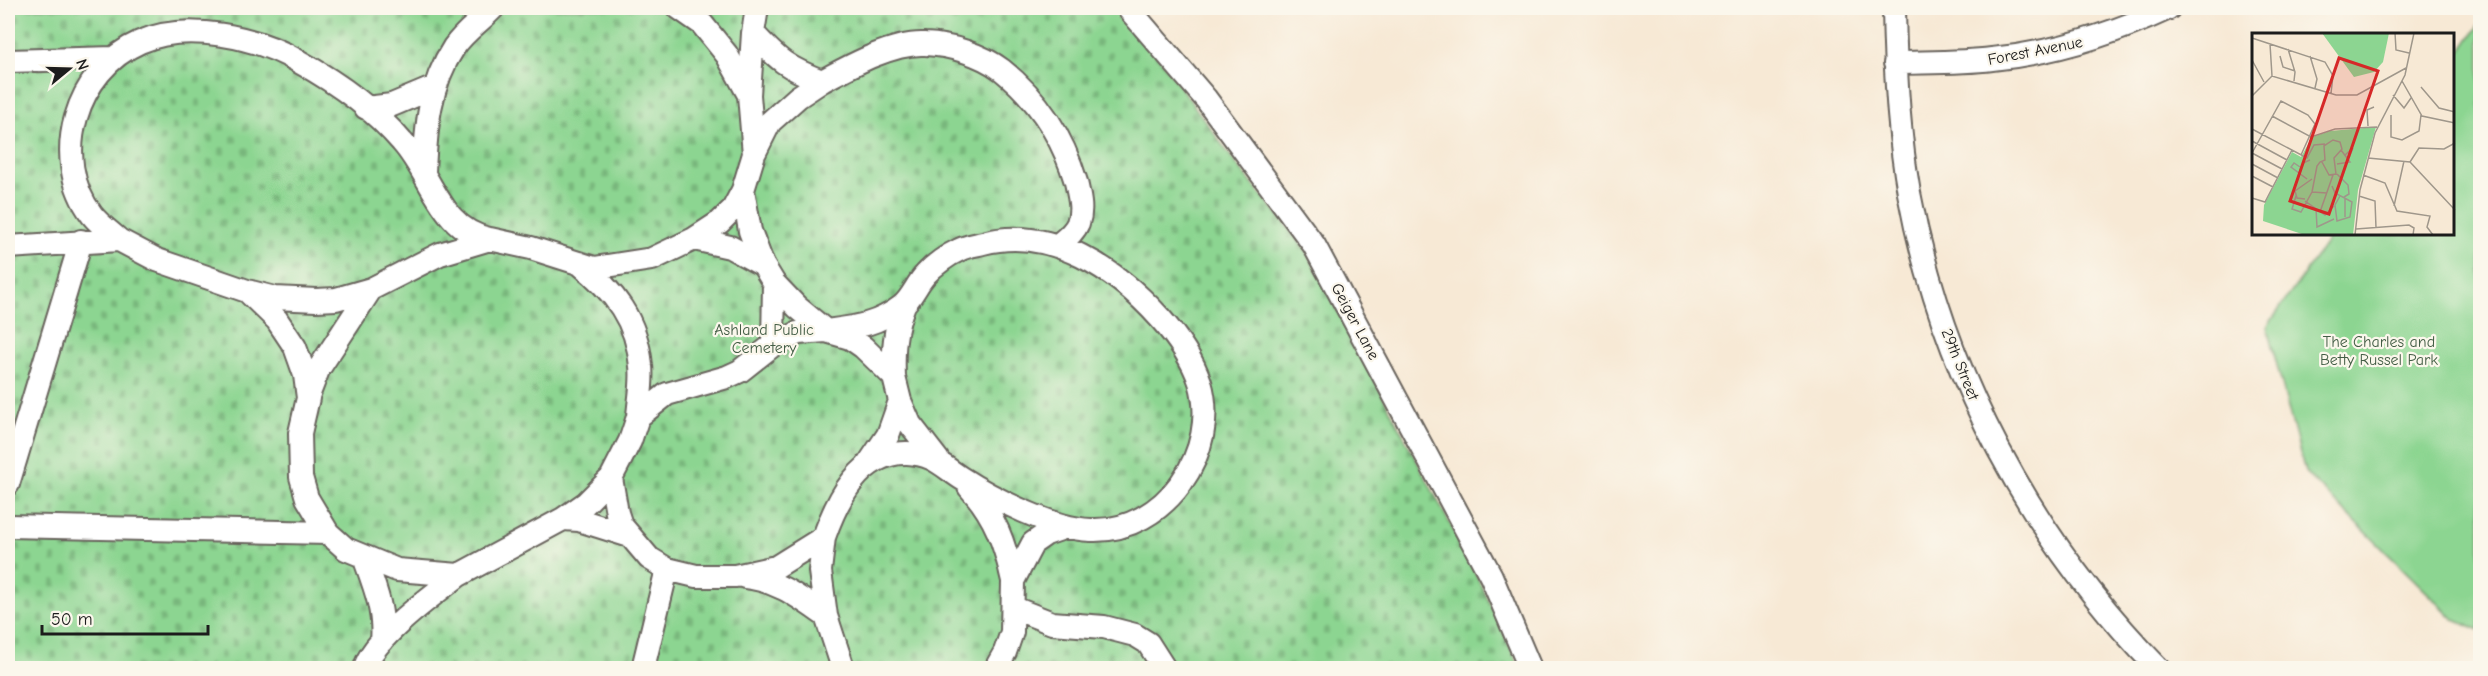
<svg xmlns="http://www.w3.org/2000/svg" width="2488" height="676" font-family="'Comic Neue',sans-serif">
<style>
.cemetery{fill:url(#cemetery-stones);stroke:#547856;stroke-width:1.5}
.green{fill:#8cd591;stroke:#547856;stroke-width:1.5}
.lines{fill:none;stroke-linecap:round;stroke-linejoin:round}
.minor-casing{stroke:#69645d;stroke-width:26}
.minor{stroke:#fff;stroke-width:22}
.labels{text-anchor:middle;stroke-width:4.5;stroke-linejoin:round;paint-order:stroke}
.street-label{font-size:16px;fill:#1c1c1c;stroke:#fbf7ec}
.park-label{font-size:16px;fill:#435d45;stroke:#fbf7ec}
.inset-road{fill:none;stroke:#9f978b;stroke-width:1.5}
.view{fill:#d62828;fill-opacity:0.15;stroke:#d62828;stroke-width:3}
.inset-edge{fill:none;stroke:#1c1c1c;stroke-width:3}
</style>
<defs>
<pattern id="cemetery-stones" width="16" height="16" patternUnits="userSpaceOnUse" patternTransform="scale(1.5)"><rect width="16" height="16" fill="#8cd591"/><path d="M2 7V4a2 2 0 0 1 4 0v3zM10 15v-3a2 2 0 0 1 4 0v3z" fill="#78b67c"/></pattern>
</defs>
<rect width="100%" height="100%" fill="#fbf7ec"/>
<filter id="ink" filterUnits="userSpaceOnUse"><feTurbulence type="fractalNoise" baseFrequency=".0167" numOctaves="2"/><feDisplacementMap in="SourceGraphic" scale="12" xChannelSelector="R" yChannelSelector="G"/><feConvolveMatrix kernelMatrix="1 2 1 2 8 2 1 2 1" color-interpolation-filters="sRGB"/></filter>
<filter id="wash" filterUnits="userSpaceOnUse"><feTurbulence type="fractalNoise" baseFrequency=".008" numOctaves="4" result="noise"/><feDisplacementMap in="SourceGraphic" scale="24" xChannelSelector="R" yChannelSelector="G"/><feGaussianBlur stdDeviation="1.35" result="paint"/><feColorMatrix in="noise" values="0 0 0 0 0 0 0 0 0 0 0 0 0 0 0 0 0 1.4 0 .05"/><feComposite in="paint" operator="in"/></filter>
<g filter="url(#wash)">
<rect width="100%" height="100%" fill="#f7e9d5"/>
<path class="cemetery" d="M8 8H1115L1149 44 1237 165 1305 248 1470 562 1520 668H8Z"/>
<path class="green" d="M2480 23V630L2454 619 2305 472 2267 327 2332 234H2454V61Z"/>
</g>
<g filter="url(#ink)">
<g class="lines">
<g class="minor-casing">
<path id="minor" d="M679 8 702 24 727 55 749 95
M757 8 753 33C778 60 787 68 822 81 850 66 893 42 925 44 950 45 981 54 1002 70 1038 99 1063 138 1076 182 1079 196 1083 209 1078 223 1074 233 1065 239 1057 246
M1128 8 1206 99 1314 245 1491 576 1530 668
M1894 8C1895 69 1898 132 1909 193 1942 372 2031 538 2158 668
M8 61 114 58
M1895 63C1927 62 1960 63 1992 59 2054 53 2113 34 2169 8
M366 108 392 105 435 87
M755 152 770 122 798 97 822 81
M424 172C426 128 429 85 454 47 465 31 481 21 493 8
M743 190 750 231 763 265
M694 239 720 222 733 209 743 190 754 154 749 95 753 33
M119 240C110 232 99 224 92 215 49 158 76 70 140 42 186 21 257 37 298 61 336 82 374 109 402 142 432 175 441 231 490 239
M8 247 119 240 157 260 247 291 277 320 295 347 305 375 308 398 300 433 301 477 307 498 328 533
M579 263C614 291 637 320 641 366 643 383 639 401 638 417
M247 291 275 298 316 300 336 299 371 289 440 254 490 239 531 248 594 268 652 259 694 239 730 247 763 265 774 283 797 307 826 331C856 327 877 325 902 306 912 298 917 283 926 274 934 265 948 255 959 250 966 246 975 245 983 243 1051 225 1117 270 1160 318 1177 337 1192 358 1200 382 1221 451 1165 533 1091 530 1053 529 992 498 961 478 941 465 933 454 907 453 860 452 837 500 824 537L776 567 735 576H696L667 569 649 558 621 525 617 513 611 478 630 441 638 417 667 394 727 377 740 371 773 345 774 283
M773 345 798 333 826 331 850 338 863 347 894 377 900 401 910 424 938 460
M894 377C893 351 894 330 904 305
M308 396 318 370 371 289
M867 466 888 435 900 401
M8 484 81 241
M969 487C995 515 1005 544 1013 581
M563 519 586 503 611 478
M8 526 328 533 346 549 397 570 459 575 563 519 579 520 630 536
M824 537 820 571 826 616 843 668
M364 557C374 585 385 611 382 641
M745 577C777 580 800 598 826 616
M1014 608 1052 623 1104 627 1135 635 1148 643 1164 668
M365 668C372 639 434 594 459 575
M643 668 667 569
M996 668 1005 652 1012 632 1013 581 1033 543 1046 534 1066 527"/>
</g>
<use href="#minor" class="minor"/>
</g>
</g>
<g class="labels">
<g class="street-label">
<text transform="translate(2035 50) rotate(-11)" y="6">Forest Avenue</text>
<text transform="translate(1356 321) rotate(62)" y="6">Geiger Lane</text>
<text transform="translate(1961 364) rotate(68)" y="6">29th Street</text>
</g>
<g class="park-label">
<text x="764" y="335">Ashland Public<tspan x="764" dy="18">Cemetery</tspan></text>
<text x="2379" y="347">The Charles and<tspan x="2379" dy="18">Betty Russel Park</tspan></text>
</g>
</g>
<g transform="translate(2252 33)">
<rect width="202" height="202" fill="#f7e9d5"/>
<path d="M124 94 106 157 101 202H53L11 188 12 172 40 119 49 124 60 104 78 98Z" fill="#8cd591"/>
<path d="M70 0H137L131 29 122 39 102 44Z" fill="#8cd591"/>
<path class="inset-road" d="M143 0 144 17 157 20M0 5 73 29 81 43 79 60M18 11 20 43M36 16 43 39 42 48M28 23 31 34 43 38M58 23 65 46 63 55M0 27 12 49M150 48 170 83 203 90M169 54 187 75 203 79M141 62 152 75 159 65M0 63 20 43 84 62H105L154 35M139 82V104L150 107 167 98 169 82M20 83 59 104 83 96 125 94M116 93 115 77 122 74M0 96 55 125 62 112 73 111M0 108 35 127M0 120 29 68 56 82 63 91 49 122M0 120 30 136M93 122 101 115 97 125M116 125 158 129 203 177M158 129 167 115 192 116 203 110M0 131 26 145M85 131 98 129 89 117M48 134 42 130 39 134 55 146M48 140 51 130 58 127M85 141 96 152 97 161 92 164M111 142 133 150 145 178 178 183 175 194 181 202M0 143 21 154M80 153 83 160 100 169 98 184 85 188 83 172 88 163M60 159 65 133 68 129 73 127 72 113 81 107 88 109 90 116 82 125 84 141 77 142 70 129M44 163 40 176 49 179 60 159 75 160M107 163 123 168 124 195M0 165 13 169 40 117M53 166 45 165 43 158 60 146M53 168 73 182 82 173M142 173 152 128M64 176 65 194 82 186M68 179 81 142M93 184V165M104 196 157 192 162 195 161 202M103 202 108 157 123 100 153 42 162 0"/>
<path class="view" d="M87 25 126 38 77 181 38 168Z"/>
<rect width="202" height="202" class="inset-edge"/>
</g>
<rect width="2488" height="676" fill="none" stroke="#fbf7ec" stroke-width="30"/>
<g transform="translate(69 69) rotate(71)" stroke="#fbf7ec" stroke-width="4.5" paint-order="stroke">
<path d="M0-4.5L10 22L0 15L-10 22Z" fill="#1c1c1c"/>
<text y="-9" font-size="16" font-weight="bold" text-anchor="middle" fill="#1c1c1c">N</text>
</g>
<path d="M42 625v9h166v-9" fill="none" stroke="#1c1c1c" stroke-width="3"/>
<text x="51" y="625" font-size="18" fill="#1c1c1c" stroke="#fbf7ec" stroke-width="4.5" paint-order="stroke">50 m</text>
</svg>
